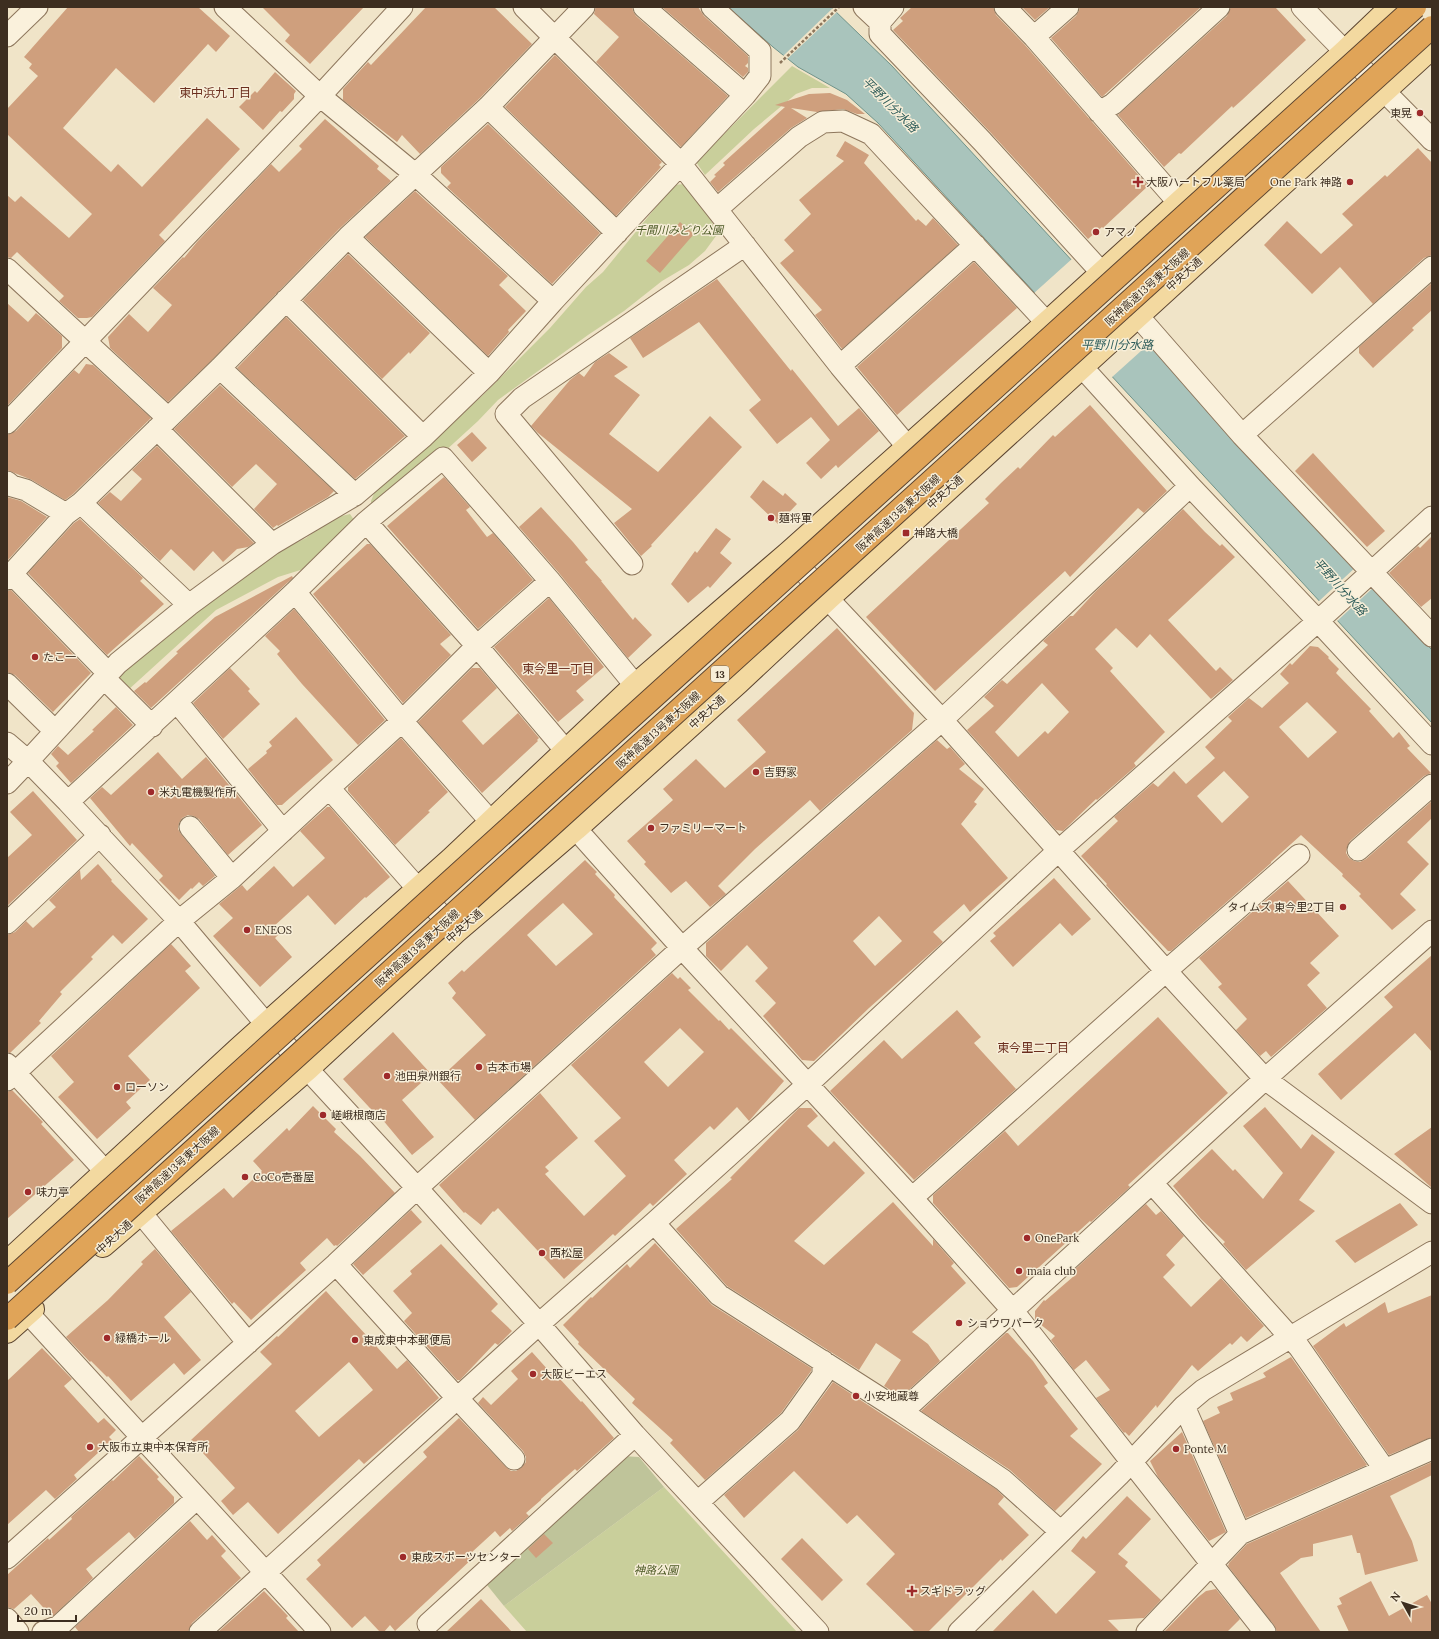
<svg xmlns="http://www.w3.org/2000/svg" width="1439" height="1639" font-family="Lora,'Noto Sans JP',serif">
<style>
.green{fill:#c9cf9b}
.cemetery{fill:#bfc49a}
.water{fill:#a9c4bc;stroke:#6f938a}
.pier{fill:#f0e4c8}
.building{fill:#cf9f7d;fill-rule:evenodd}
.lines{fill:none;stroke-linecap:round;stroke-linejoin:round}
.minor-casing{stroke:#8d765c;stroke-width:23}
.major-casing{stroke:#5b4430;stroke-width:24}
.path{stroke:#8d765c;stroke-width:2.5;stroke-dasharray:3 2;stroke-linecap:butt}
.minor{stroke:#faf1dc;stroke-width:21}
.major{stroke:#f3d9a0;stroke-width:22}
.highway-bridge-casing{stroke:#5b4430;stroke-width:24;stroke-linecap:butt}
.highway-bridge{stroke:#e0a458;stroke-width:22}
.poi-dot{fill:#9e2a2b;stroke:#f7eed8;stroke-width:1.5}
.labels{text-anchor:middle;stroke-width:3;stroke-linejoin:round;paint-order:stroke}
.shield{fill:#f7eed8;stroke:#756857;stroke-width:1}
.shield-label{font-size:10px;font-weight:bold;fill:#3d2e20}
.poi-label{font-size:11px;fill:#3d2e20;stroke:#f7eed8;text-anchor:start}
.park-label{font-size:11px;font-style:italic;fill:#4d5a26;stroke:#f7eed8}
.street-label{font-size:11px;fill:#3d2e20;stroke:#f7eed8}
.neighbourhood-label{font-size:12px;fill:#6b2e1e;stroke:#f7eed8}
.water-label{font-size:12px;font-style:italic;fill:#2f5d5a;stroke:#f7eed8}
</style>
<rect width="100%" height="100%" fill="#f0e4c8"/>
<path class="green" d="M792 66 830 88H812L796 94 754 129 705 175 696 162Z
M684 184C698 200 713 215 716 236L705 251 689 265 662 281 624 311 588 335 498 400 478 421 432 463 371 512V501L375 491 482 396 550 328 586 287 603 272 674 185Z
M350 514 356 523 307 568 278 577 216 610 127 691 117 684 116 673 135 657 279 551 306 538 333 518Z
M664 1487 797 1632H527L504 1606Z"/>
<path class="cemetery" d="M622 1456 639 1457 664 1487 504 1606 487 1585Z"/>
<path class="water" d="M728 7H831L892 66 1432 650V723L878 123 846 94 798 67 773 47Z"/>
<path class="pier" d="M834 7 838 11 786 60 782 57Z
M1073 258 1151 342 1111 378 1033 294Z
M1357 566 1375 586 1336 622 1318 602Z"/>
<path class="building" d="M68 7H198L230 36 216 52 208 44 154 103 116 68 63 128 111 172 118 164 142 187 207 118 240 149 159 235 165 241 92 317 87 318H78L59 301 64 296 17 252 11 258 7 257V195L15 202 21 196 69 238 92 214 7 134V109L38 76 29 68 32 64 24 57Z
M262 7H364L310 64 285 41 290 35Z
M426 7H494L532 44 480 98 420 154 402 135 397 142 343 100V89L368 62 371 65Z
M596 7H632L633 11 636 16 728 96 681 147 596 62 619 37 594 14Z
M662 7H698L704 16 748 56V63L745 66 748 68V72L743 77Z
M912 7H993L996 15 1025 45 1148 186 1103 228 1102 227 1088 239 991 133 893 30 903 21 900 18Z
M1022 7H1050L1035 20Z
M1080 7H1201L1102 97 1051 38 1076 16 1079 11Z
M1231 7H1275L1306 40 1242 100 1233 108 1232 106 1181 154 1179 153 1164 167 1118 115 1227 16Z
M555 55 662 162 659 165 661 167 616 216 505 107Z
M275 72 296 91 294 94V99L282 112 280 111 263 130 239 107 255 91 257 93Z
M830 93 847 100 865 114H857L843 109 817 112 791 108 807 118 791 128 718 192 710 182 716 176 714 175 725 165 723 163 785 107 775 105 809 94Z
M325 119 379 166 377 169 391 181 339 229 212 360 168 402 110 348 108 337 129 314 148 332 172 305 153 288 183 257 184 258 197 242 271 164 279 172 302 149 299 146Z
M488 124 600 233 552 284 447 187 451 183 441 173V167Z
M845 141 869 155 864 163 916 221 918 219 926 226 933 218 958 245 842 349 815 315 822 310 780 263 794 251 784 240 811 214 799 200 844 161 836 156Z
M1418 148 1432 163V255L1424 258 1373 304 1340 267 1312 294 1264 245 1287 221 1321 254 1353 225 1342 214 1385 175 1387 177Z
M415 191 508 276 499 285 526 311 508 330 509 332 488 356 365 237Z
M680 222 694 234 660 273 646 261Z
M348 254 430 333 410 354 409 352 382 379 303 300Z
M974 262 1017 308 897 415 857 367Z
M717 279 791 371 792 369 838 426 859 408 879 431 838 468 836 465 821 479 806 463 830 440 811 417 777 444 749 410 761 400 699 322 643 358 630 338Z
M1432 283V310L1412 328 1414 330 1373 368 1359 353V347Z
M7 303 28 322 36 313 43 319 62 336V348L7 406Z
M286 317 405 436 355 479 237 368Z
M609 353 628 367 614 376 640 395 609 434 658 472 710 416 742 447 651 545 652 546 641 556 614 523 632 509 538 433 531 426 570 380 579 373 584 377 595 362Z
M86 364 93 365 151 418 73 494 65 500 32 480 7 470V435L16 431 74 370 79 374Z
M220 385 334 491 328 497 278 526 277 525 273 528 254 509 277 484 256 464 232 487 174 429Z
M1090 405 1167 491 1144 513 1138 508 1070 577 1065 571 935 691 866 617 989 503 985 499 1001 483 1018 467 1020 469 1053 435 1055 437Z
M472 432 487 448 472 462 457 445Z
M157 446 254 543 248 547 237 549 223 562 213 551 194 571 171 549 160 561 98 503 110 492 121 501 142 479 132 470Z
M1313 453 1385 531 1367 547 1295 471Z
M444 477 470 507 466 510 487 537 493 533 533 580 478 629 387 526Z
M763 480 783 496 785 493 797 504 778 524 750 497Z
M7 497 21 501 47 517 7 561Z
M541 507 573 542 588 560 585 562 602 581H601L633 620 635 617 652 635 628 658 559 573 519 527Z
M1183 509 1205 532 1220 546 1222 544 1235 557 1168 620 1216 671 1220 667 1233 680 1211 699 1150 634 1137 648 1116 628 1095 649 1113 668 1110 671 1165 732 1134 763 1136 766 1097 800 1096 799 1063 831 1056 830 967 730 994 706 984 697 1002 680 1007 684 1048 645 1043 641 1070 616H1073L1096 591ZM1042 683 1069 712 1048 734 1045 731 1018 757 995 732Z
M80 519 143 578 140 581 164 604 107 655 28 573 74 523Z
M716 528 731 539 720 553 732 563 710 588 708 586 688 603 671 584 695 551 697 553Z
M1432 536V598L1421 607 1389 573 1418 546 1420 548Z
M367 544H370L451 635 440 644 451 655 403 703 313 594Z
M292 576 293 578 287 583 151 708 134 691 145 682 146 683 178 653 176 652 215 617Z
M11 590 91 673 53 712 15 675 7 672V591Z
M549 598 604 667 576 691 584 700 558 722 494 647Z
M294 609 385 720 358 745 302 684 277 654 280 651 265 636Z
M837 628 914 713 912 730 820 811 810 800 755 849 718 886 726 894 710 907 686 881 671 893 644 864 646 862 627 841 673 800 663 789 696 759 725 788 766 752 737 720Z
M1310 646 1318 647 1329 657 1328 658 1339 669 1336 673 1371 709 1369 711 1393 738 1399 732 1410 746 1407 748 1431 773 1424 776 1350 841 1347 847 1346 853 1349 858 1354 861 1360 862 1366 859 1432 801V818L1407 842 1429 864 1400 894 1416 910 1392 930 1359 896 1361 894 1342 876 1343 874 1301 835 1271 862V863L1171 951H1168L1125 906 1106 885 1107 884 1081 856 1118 821 1114 817 1153 783 1158 787 1174 771 1186 784 1215 758 1205 747 1232 721 1228 717 1249 698 1262 708 1289 683 1280 674 1290 663 1292 665ZM1307 702 1337 732 1308 758 1279 727ZM1224 771 1249 797 1222 823 1197 796Z
M230 668 250 689 248 691 260 704 223 739 193 703Z
M472 668H480L497 688 462 721 483 745 518 713 539 738 537 740 538 741 482 793 418 722Z
M116 707 133 725 71 783 56 766 59 763 51 754 58 746 68 755 94 731 92 730Z
M296 717 333 760 282 805H277L248 769 267 753 266 751 272 746 269 742Z
M401 738 448 792 428 811 430 812 395 845 348 791V787Z
M937 740 947 749 950 747 965 764 959 769 984 789 974 802 977 804 961 824 1008 878 970 912 964 904 933 932 943 942 869 1008 814 1061 802 1060 763 1016 776 1003 755 981 768 968 747 945 721 971 706 956V943ZM879 916 902 941 875 966 853 941Z
M158 752 182 779 206 757 262 825 228 855 199 819 194 816 188 815 182 818 179 823 178 829 181 834 215 876 203 886 199 882 192 889 191 888 179 900 159 880 163 876 132 843 130 846 90 798 102 787 111 795Z
M33 791 77 840 7 906V858L32 835 10 812Z
M327 807H330L390 877 366 898 365 897 335 925 308 895 272 928 278 935 275 938 292 957 260 987 213 936 233 918 219 904 242 885 247 891 274 866 293 887 325 858 300 831Z
M585 860 597 872 595 874 615 895 614 897 657 943 651 949 656 955 475 1120 438 1080 486 1035 452 998 456 993 448 983 462 970 464 972ZM563 903 593 934 556 966 527 935Z
M98 864 112 880 111 881 148 919 122 944 113 935 91 957 93 959 60 992 62 994 39 1021 41 1023 10 1053 7 1052V935L15 932 26 921 33 928 56 907 49 900 80 870 81 880Z
M1054 878 1091 919 1072 936 1060 923 1013 967 990 941 996 936 993 933Z
M1288 881 1339 936 1310 963 1320 973 1307 985 1327 1008 1271 1057 1266 1051 1260 1056 1236 1030 1247 1019 1218 987 1222 984 1199 958Z
M171 944 191 966 185 971 200 988 128 1056 150 1080 126 1102 131 1108 97 1139 58 1097 74 1082 51 1056Z
M1432 955V1052L1415 1033 1341 1100 1318 1074 1393 1007 1384 997Z
M672 973 678 979 680 977 691 988 688 990 719 1021 720 1020 729 1030 731 1028 784 1081 749 1121 737 1107 714 1130 710 1126 674 1160 687 1174 653 1206 650 1203 615 1236 613 1234 564 1279 498 1208 494 1212 493 1211 481 1225 465 1212 464 1213 439 1185 540 1093 578 1138 545 1167 549 1171 545 1174 584 1216 626 1176 594 1141 621 1118 571 1065ZM680 1028 704 1052 668 1087 644 1062Z
M957 1010 981 1037 974 1043 1016 1089 914 1180 830 1091 884 1040 902 1059Z
M1158 1017 1228 1093 1128 1185 1130 1187 1091 1222 1090 1221 1017 1287 1009 1288 933 1203V1195L1005 1131 1018 1146Z
M393 1032 431 1074 402 1100 434 1137 412 1155 382 1119 381 1120 343 1079Z
M12 1090 43 1122 41 1124 74 1160 7 1219V1092Z
M313 1106 336 1129 334 1132 360 1156 395 1193 337 1246 336 1245 334 1246 327 1238 300 1263 306 1270 251 1320 234 1302 232 1304 171 1231 224 1188 233 1198 262 1171 253 1161 287 1128 289 1131Z
M1265 1107 1301 1149 1312 1134 1335 1152 1299 1200 1315 1211 1246 1270 1223 1244 1225 1242 1201 1219 1173 1186 1212 1149 1233 1171 1235 1169 1263 1199 1283 1173 1243 1126Z
M799 1108H811L818 1116 807 1126 828 1147 834 1141 865 1173 794 1241 824 1265 893 1202 933 1246V1239L954 1263 951 1266 966 1283 912 1332 928 1344 940 1361 901 1397 884 1386 901 1360 876 1343 859 1370 727 1286 676 1229 732 1179 730 1178Z
M1432 1127V1188L1394 1154Z
M1400 1203 1418 1225 1355 1263 1335 1241Z
M1146 1204 1156 1215 1161 1211 1184 1236 1166 1255 1175 1265 1163 1277 1191 1307 1221 1278 1264 1326 1247 1342 1241 1336 1232 1345 1230 1343 1198 1371 1192 1365 1157 1408 1156 1405 1129 1436 1125 1432 1124 1433 1096 1398 1110 1390 1086 1360 1074 1370 1051 1340 1055 1336 1035 1320V1311L1044 1300 1045 1301 1074 1276 1071 1273Z
M411 1210 422 1222 363 1275 353 1264Z
M655 1243 712 1305 811 1368V1371L781 1413 705 1480 670 1443 673 1440 632 1403 635 1399 578 1344 579 1342 563 1325 591 1297 592 1298 627 1264 630 1268Z
M441 1244 498 1304 491 1311 512 1331 498 1345 495 1343 460 1380H457L404 1321 412 1313 393 1291 412 1274 410 1271Z
M155 1249 191 1292 164 1317 201 1360 184 1375 174 1363 131 1401 108 1376 107 1377 91 1361 90 1362 66 1337 108 1300 143 1264 141 1262Z
M326 1291 397 1369 407 1360 439 1398 364 1464 359 1459 278 1534 248 1502 233 1515 221 1501 235 1488 191 1440 272 1364 260 1352 277 1336 278 1337ZM349 1362 373 1390 319 1437 295 1411Z
M1432 1295V1437L1389 1455 1313 1346 1344 1323 1346 1327 1385 1302 1388 1313Z
M1006 1333H1008L1033 1361 1048 1383 1044 1386 1078 1429 1070 1436 1102 1464 1055 1511 1010 1470 921 1411Z
M42 1348 72 1379 64 1386 98 1423 104 1418 116 1430 109 1437 112 1440 74 1475 77 1479 55 1499 46 1490 7 1525V1381Z
M532 1352 558 1381 560 1379 581 1402 582 1401 614 1438 577 1471 575 1469 541 1499V1500L526 1513 529 1516 512 1531 510 1528 500 1537 495 1531 471 1553 474 1557 395 1631 390 1625 384 1632H380L365 1616 352 1628 306 1579 321 1565 317 1560 427 1457 423 1452 459 1418 506 1467 511 1471H516L522 1467 526 1462V1457L523 1451 478 1403 483 1397 491 1405 518 1379 511 1371Z
M1291 1357 1367 1465 1246 1518 1203 1421 1220 1413 1217 1407 1233 1400 1230 1393 1266 1377 1263 1373Z
M833 1382 996 1489 1004 1497 998 1504 1029 1535 1002 1561 1001 1559 928 1632H915L866 1584 895 1554 857 1515 847 1524 794 1471 744 1518 724 1495 798 1430Z
M1182 1432 1226 1532 1209 1541 1158 1477 1150 1461Z
M139 1456 159 1477 157 1479 174 1497V1503L135 1539 129 1532 86 1569 93 1578 53 1616H51L31 1594 14 1609 7 1607V1575L48 1538 49 1540 72 1519 71 1517 112 1480 113 1481Z
M1432 1462V1475L1390 1496 1412 1541 1418 1561 1365 1575 1360 1553H1357L1352 1535 1313 1544V1556L1301 1558 1280 1573 1321 1632H1277L1274 1625 1228 1566 1229 1563 1247 1544Z
M1127 1496 1151 1519 1118 1554 1128 1562 1125 1566 1161 1600 1144 1618 1108 1620 1120 1632H992L1033 1590 1056 1614 1096 1572 1071 1551 1083 1536 1086 1539Z
M190 1521 207 1540 212 1535 226 1551 221 1556 241 1578 192 1623 188 1632H79L75 1627Z
M544 1534 553 1543 536 1558 528 1549Z
M802 1538 843 1580 822 1601 781 1559Z
M1371 1581 1389 1616 1427 1595 1432 1604V1632H1349L1337 1606 1342 1604 1339 1598Z
M1216 1589 1240 1619 1227 1632H1164L1197 1598 1206 1591Z
M264 1591 288 1616 286 1618 299 1632H218Z
M481 1599 512 1632H446Z"/>
<g class="lines">
<g class="minor-casing">
<path id="minor" d="M225 7 320 96 416 175 553 301
M524 7 680 163 840 366 907 446
M644 7 745 95
M864 7 880 22V34L982 141 1102 273
M1005 7 1034 37 1179 203
M1302 7C1345 53 1389 95 1432 140
M880 22 893 7
M7 36 37 7
M1034 37 1068 7
M488 107 617 233
M1099 112 1113 104 1219 7
M717 209 799 137 823 122 843 121 871 134 1047 323
M348 237 489 373
M7 269 168 418
M286 300 423 437
M1138 316 1242 435 1432 636
M840 366 975 245
M1082 367 1190 486 1318 621 1432 744
M220 368 355 495
M7 423 320 96 402 7
M157 429 272 544
M1242 435 1432 267
M7 482 12 486 26 490 66 514
M81 503 189 605
M366 522 477 646 566 751
M788 553 828 599 942 720 1166 971 1265 1079 1432 1203
M632 564 506 414 522 398 745 245
M12 574 108 673
M7 579 66 514 81 503 220 368 348 237 488 107 584 7
M295 592 402 721 491 822
M104 678 152 726
M7 684 55 731
M177 702 283 831
M7 743 28 761 68 802 179 921 266 1024 417 1188 539 1324 635 1435 818 1632
M7 783 28 761 118 663 189 605 272 544 355 495 423 437 489 373 553 301 745 95 760 76V51L712 7
M329 788 456 932
M68 802 295 592 366 522 443 458 550 581 635 685
M190 827 232 878
M576 829 682 948 912 1198 1013 1311 1265 1632
M1358 850 1432 785
M7 923 100 835
M7 1064 105 1171
M7 1080 179 921 232 878 329 788 402 721 477 646 550 581
M1152 1183 1299 1347 1385 1470
M912 1198 1166 971 1299 855
M141 1213 248 1343
M654 1223 719 1295 902 1412 1003 1480 1061 1532
M336 1264 458 1399 514 1459
M28 1313 320 1632
M1184 1406 1240 1534
M902 1412 1265 1079 1432 931
M698 1502 790 1421 823 1375V1361
M7 1558 336 1264 417 1188 682 948 942 720 1190 486
M7 1619 18 1632
M428 1624 635 1435
M43 1632 59 1626 197 1498
M200 1632 539 1324 654 1223 807 1085 1058 851 1318 621 1432 517
M959 1632 1119 1475 1184 1406 1203 1390 1432 1252
M1147 1632 1240 1534 1432 1449"/>
</g>
<g class="major-casing">
<path id="major" d="M103 1246 308 1069 456 932 576 829 738 683 828 599 1432 48
M7 1262 239 1048 451 859 635 685 788 553 1054 316 1344 52 1391 7
M7 1332 33 1309"/>
</g>
<path class="path" d="M780 63 839 7"/>
<use href="#minor" class="minor"/>
<use href="#major" class="major"/>
<g class="highway-bridge-casing">
<path id="highway-bridge" d="M7 1283 1415 7
M7 1319 1432 27"/>
</g>
<use href="#highway-bridge" class="highway-bridge"/>
</g>
<g class="poi-dot">
<circle cx="1420" cy="113" r="4"/>
<path d="M1136 176h4v4h4v4h-4v4h-4v-4h-4v-4h4z"/>
<circle cx="1350" cy="182" r="4"/>
<circle cx="1096" cy="232" r="4"/>
<circle cx="771" cy="518" r="4"/>
<rect x="902" y="529" width="8" height="8" rx="2"/>
<circle cx="35" cy="657" r="4"/>
<circle cx="756" cy="772" r="4"/>
<circle cx="151" cy="792" r="4"/>
<circle cx="651" cy="828" r="4"/>
<circle cx="1343" cy="907" r="4"/>
<circle cx="247" cy="930" r="4"/>
<circle cx="479" cy="1067" r="4"/>
<circle cx="387" cy="1076" r="4"/>
<circle cx="117" cy="1087" r="4"/>
<circle cx="323" cy="1115" r="4"/>
<circle cx="245" cy="1177" r="4"/>
<circle cx="28" cy="1192" r="4"/>
<circle cx="1027" cy="1238" r="4"/>
<circle cx="542" cy="1253" r="4"/>
<circle cx="1019" cy="1271" r="4"/>
<circle cx="959" cy="1323" r="4"/>
<circle cx="107" cy="1338" r="4"/>
<circle cx="355" cy="1340" r="4"/>
<circle cx="533" cy="1374" r="4"/>
<circle cx="856" cy="1396" r="4"/>
<circle cx="90" cy="1447" r="4"/>
<circle cx="1176" cy="1449" r="4"/>
<circle cx="403" cy="1557" r="4"/>
<path d="M910 1585h4v4h4v4h-4v4h-4v-4h-4v-4h4z"/>
</g>
<g class="labels">
<rect class="shield" x="711" y="666" width="18" height="16" rx="3"/>
<g class="shield-label">
<text x="720" y="678">13</text>
</g>
<g class="poi-label">
<text x="1412" y="117" text-anchor="end">東晃</text>
<text x="1146" y="186">大阪ハートフル薬局</text>
<text x="1342" y="186" text-anchor="end">One Park 神路</text>
<text x="1104" y="236">アマノ</text>
<text x="779" y="522">麺将軍</text>
<text x="914" y="537">神路大橋</text>
<text x="43" y="661">たこ一</text>
<text x="764" y="776">吉野家</text>
<text x="159" y="796">米丸電機製作所</text>
<text x="659" y="832">ファミリーマート</text>
<text x="1335" y="911" text-anchor="end">タイムズ 東今里2丁目</text>
<text x="255" y="934">ENEOS</text>
<text x="487" y="1071">古本市場</text>
<text x="395" y="1080">池田泉州銀行</text>
<text x="125" y="1091">ローソン</text>
<text x="331" y="1119">嵯峨根商店</text>
<text x="253" y="1181">CoCo壱番屋</text>
<text x="36" y="1196">味力亭</text>
<text x="1035" y="1242">OnePark</text>
<text x="550" y="1257">西松屋</text>
<text x="1027" y="1275">maia club</text>
<text x="967" y="1327">ショウワパーク</text>
<text x="115" y="1342">緑橋ホール</text>
<text x="363" y="1344">東成東中本郵便局</text>
<text x="541" y="1378">大阪ビーエス</text>
<text x="864" y="1400">小安地蔵尊</text>
<text x="98" y="1451">大阪市立東中本保育所</text>
<text x="1184" y="1453">Ponte M</text>
<text x="411" y="1561">東成スポーツセンター</text>
<text x="920" y="1595">スギドラッグ</text>
</g>
<g class="park-label">
<text x="679" y="234">千間川みどり公園</text>
<text x="656" y="1574">神路公園</text>
</g>
<g class="street-label">
<text transform="translate(1184 274) rotate(-42)" y="4">中央大通</text>
<text transform="translate(1147 287) rotate(-42)" y="4">阪神高速13号東大阪線</text>
<text transform="translate(945 492) rotate(-42)" y="4">中央大通</text>
<text transform="translate(898 513) rotate(-42)" y="4">阪神高速13号東大阪線</text>
<text transform="translate(707 712) rotate(-42)" y="4">中央大通</text>
<text transform="translate(658 730) rotate(-42)" y="4">阪神高速13号東大阪線</text>
<text transform="translate(464 926) rotate(-41)" y="4">中央大通</text>
<text transform="translate(417 948) rotate(-42)" y="4">阪神高速13号東大阪線</text>
<text transform="translate(177 1165) rotate(-42)" y="4">阪神高速13号東大阪線</text>
<text transform="translate(114 1237) rotate(-42)" y="4">中央大通</text>
</g>
<g class="neighbourhood-label">
<text x="215" y="97">東中浜九丁目</text>
<text x="558" y="673">東今里一丁目</text>
<text x="1033" y="1052">東今里二丁目</text>
</g>
<g class="water-label">
<text transform="translate(890 105) rotate(45)" y="4">平野川分水路</text>
<text x="1117" y="349">平野川分水路</text>
<text transform="translate(1340 587) rotate(48)" y="4">平野川分水路</text>
</g>
</g>
<rect width="1439" height="1639" fill="none" stroke="#3d2e20" stroke-width="16"/>
<g transform="translate(1403 1603) rotate(309)" stroke="#f7eed8" stroke-width="3" paint-order="stroke">
<path d="M0-3L7 15L0 10L-7 15Z" fill="#3d2e20"/>
<text y="-6" font-size="11" font-weight="bold" text-anchor="middle" fill="#3d2e20">N</text>
</g>
<path d="M18 1615v6h58v-6" fill="none" stroke="#3d2e20" stroke-width="2"/>
<text x="24" y="1615" font-size="12" fill="#3d2e20" stroke="#f7eed8" stroke-width="3" paint-order="stroke">20 m</text>
</svg>
